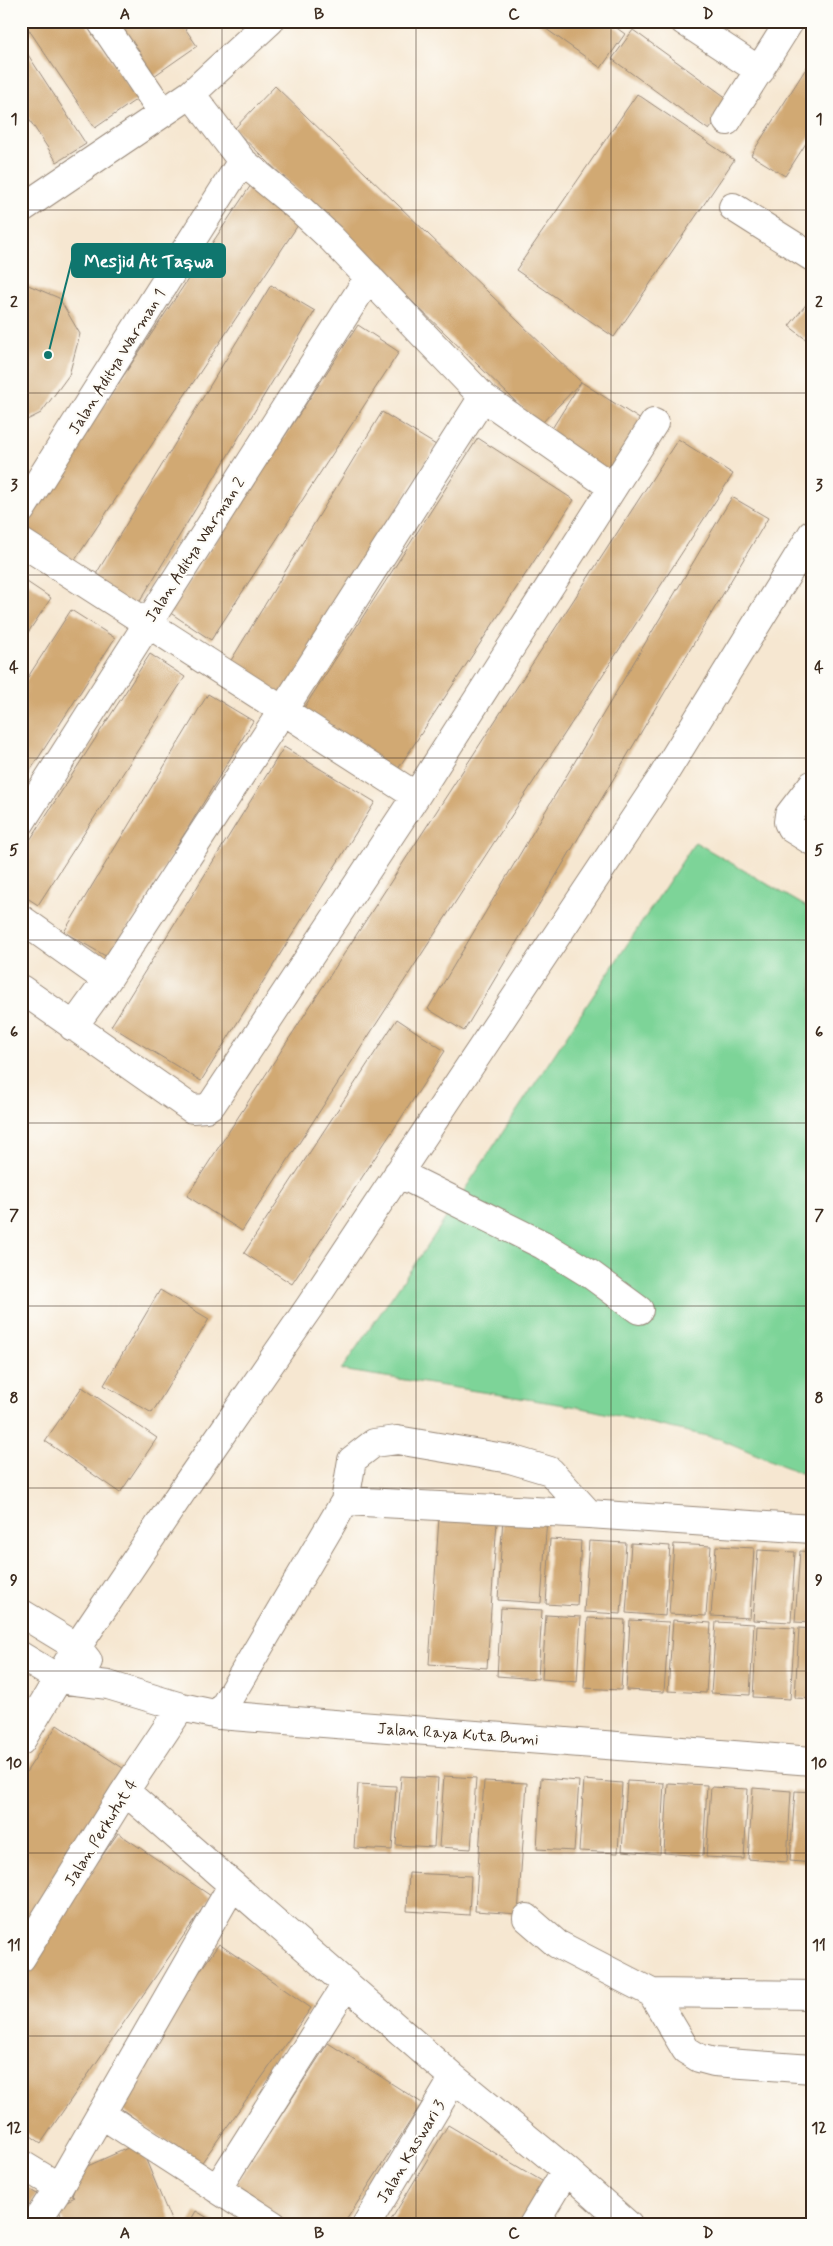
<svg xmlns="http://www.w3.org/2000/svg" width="833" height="2246" font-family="Mynerve,sans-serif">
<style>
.green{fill:#7dd498;stroke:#5c7f5b}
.building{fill:#d1a973}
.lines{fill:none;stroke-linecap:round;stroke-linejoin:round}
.minor-casing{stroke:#988878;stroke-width:30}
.minor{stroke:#fff;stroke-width:28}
.grid{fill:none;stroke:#3b2a1e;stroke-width:1;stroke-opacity:0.55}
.labels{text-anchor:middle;stroke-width:4.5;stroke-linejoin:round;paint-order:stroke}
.street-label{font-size:16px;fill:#3b2a1e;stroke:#fdfcf7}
.leader{fill:none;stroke:#0f766e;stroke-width:2}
.callout-dot{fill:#0f766e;stroke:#fdfcf7;stroke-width:2}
.callout{fill:#0f766e;stroke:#0f766e;stroke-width:2}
.callout-label{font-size:18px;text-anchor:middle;font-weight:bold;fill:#fff}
.neatline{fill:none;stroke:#3b2a1e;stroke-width:2}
.grid-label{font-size:16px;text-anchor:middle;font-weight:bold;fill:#3b2a1e}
</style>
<rect width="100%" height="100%" fill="#fdfcf7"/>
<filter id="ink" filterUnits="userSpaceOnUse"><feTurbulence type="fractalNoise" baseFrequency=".02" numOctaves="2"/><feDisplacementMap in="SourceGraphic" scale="10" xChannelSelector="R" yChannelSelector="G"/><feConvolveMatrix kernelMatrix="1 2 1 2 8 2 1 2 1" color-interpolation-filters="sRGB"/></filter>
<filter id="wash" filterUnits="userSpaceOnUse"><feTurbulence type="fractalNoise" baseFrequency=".0096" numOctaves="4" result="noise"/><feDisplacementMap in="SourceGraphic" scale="20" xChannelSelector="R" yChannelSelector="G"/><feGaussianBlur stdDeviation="1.12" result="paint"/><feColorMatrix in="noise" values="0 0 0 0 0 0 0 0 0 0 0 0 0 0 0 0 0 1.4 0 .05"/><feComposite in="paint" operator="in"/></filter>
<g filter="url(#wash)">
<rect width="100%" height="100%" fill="#f6e7d1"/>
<path class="green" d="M695 842 812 910V1478L720 1439 578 1407 341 1370 432 1239Z"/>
<g id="blocks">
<path class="building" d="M23 21H84L137 99 95 128Z
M112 21H180L197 46 151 78Z
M535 21H607L625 34 601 68Z
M633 30 731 101 709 130 612 59Z
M21 44 86 144 57 162 21 107Z
M812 59V134L785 176 751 155Z
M275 86 581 382 540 425 234 129Z
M637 94 734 160 614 337 516 270Z
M253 182 304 216 69 569 21 529Z
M21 282 59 298 80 334 69 375 41 413 21 423Z
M271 285 315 311 134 611 90 584Z
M812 297V344L789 326Z
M358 325 399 352 211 640 169 612Z
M581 382 649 425 615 477 548 435Z
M382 412 436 445 281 700 227 667Z
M478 438 574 500 394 775 300 714Z
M678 439 733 474 242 1231 187 1196Z
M732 497 768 518 464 1031 428 1009Z
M21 578 51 598 21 643Z
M71 610 115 638 21 785V688Z
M150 654 185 677 38 905 21 894V854Z
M208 694 253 721 109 958 64 932Z
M284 747 375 802 201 1081 111 1026Z
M397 1019 445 1051 292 1284 244 1253Z
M160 1290 209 1319 152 1413 104 1385Z
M82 1387 157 1438 120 1493 45 1441Z
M503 1516 547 1518 541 1603 498 1600Z
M439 1518 497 1521 487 1668 429 1664Z
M550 1539 581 1541 577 1606 546 1604Z
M589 1541 626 1543 621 1614 584 1612Z
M631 1543 670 1546 665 1616 626 1613Z
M674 1544 711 1546 706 1616 669 1614Z
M716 1546 754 1548 750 1618 711 1616Z
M758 1550 795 1552 791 1622 753 1620Z
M800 1551 812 1552V1623L795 1622Z
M501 1608 542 1610 538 1679 497 1676Z
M546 1615 581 1617 577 1682 542 1679Z
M588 1618 625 1620 621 1690 584 1688Z
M630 1620 669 1622 664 1692 626 1690Z
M673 1620 711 1623 706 1693 668 1691Z
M716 1622 754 1624 750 1695 711 1693Z
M757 1626 795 1628 790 1699 753 1697Z
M799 1628 812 1629V1699L795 1698Z
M57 1725 132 1774 21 1945V1780Z
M401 1776 438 1778 434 1847 396 1845Z
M444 1776 476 1778 471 1849 439 1847Z
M541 1778 579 1781 574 1851 537 1849Z
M584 1780 622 1783 618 1853 579 1851Z
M484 1781 527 1783 518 1914 475 1911Z
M627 1781 664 1783 660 1854 622 1851Z
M668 1783 707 1785 703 1856 664 1853Z
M358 1784 396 1786 392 1850 354 1848Z
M711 1787 748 1789 744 1859 706 1857Z
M753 1788 791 1791 787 1862 748 1859Z
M795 1791 812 1792V1863L790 1861Z
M118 1833 211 1896 41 2143 21 2129V1972Z
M409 1873 471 1876 469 1915 407 1911Z
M219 1944 311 2008 200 2165 109 2100Z
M328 2043 422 2103 343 2225H284L232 2191Z
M448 2125 547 2184 523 2225H388Z
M139 2143 173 2225H60L64 2222 57 2206 75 2197 72 2196 81 2169Z
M21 2184 37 2194 21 2221Z
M196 2211 220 2225H188Z"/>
</g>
</g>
<g filter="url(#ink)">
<use href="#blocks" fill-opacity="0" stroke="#988878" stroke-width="1"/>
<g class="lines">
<g class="minor-casing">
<path id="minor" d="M101 21 163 113
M684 21 760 71
M191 94 242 161 301 210 331 238 483 397 612 487
M727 121 790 21
M733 207 812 257
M21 209 191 94 270 21
M21 510 242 161
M21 542 416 796
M812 785 789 815 788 822 791 828 812 841
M21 822 369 277
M21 919 107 980
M21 989 192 1109 206 1108 212 1104 416 796 654 423
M73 1027 107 980 283 710 483 397
M398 1173 543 1245 590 1274 639 1310
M345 1501 589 1514 812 1529
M21 1613 77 1647 88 1661
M21 1656 59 1679 108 1685 181 1707 219 1715 812 1761
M219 1715 345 1501 352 1460 374 1443 397 1440 510 1459 550 1471 589 1514
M21 1741 77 1647 191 1478 310 1306 661 779 812 534
M125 1791 454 2078 566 2170 628 2225
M527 1918 557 1944 652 1993 686 2050 699 2058 714 2062 812 2069
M21 1958 125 1791 181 1707
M652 1993 812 1995
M101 2114 273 2225
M21 2164 59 2187
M217 2189 346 1985
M34 2225 59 2187 232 1886
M366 2225 454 2078
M533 2225 566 2170"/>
</g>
<use href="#minor" class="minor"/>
</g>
</g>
<path class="grid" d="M222 21V2225M416 21V2225M611 21V2225M21 210H812M21 393H812M21 575H812M21 758H812M21 940H812M21 1123H812M21 1306H812M21 1488H812M21 1671H812M21 1853H812M21 2036H812"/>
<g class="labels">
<g class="street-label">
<text transform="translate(116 361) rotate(-58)" y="6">Jalan Aditya Warman 1</text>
<text transform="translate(194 549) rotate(-57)" y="6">Jalan Aditya Warman 2</text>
<text transform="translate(458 1733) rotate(4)" y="6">Jalan Raya Kuta Bumi</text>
<text transform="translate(100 1832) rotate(-58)" y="6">Jalan Perkutut 4</text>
<text transform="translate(410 2151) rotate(-59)" y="6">Jalan Kaswari 3</text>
</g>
</g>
<path class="leader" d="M48 355L72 260"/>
<circle class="callout-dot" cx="48" cy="355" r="5"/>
<rect class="callout" x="72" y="244" width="153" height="33" rx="5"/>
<g class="callout-label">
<text x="149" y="267">Mesjid At Taqwa</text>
</g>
<rect width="833" height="2246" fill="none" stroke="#fdfcf7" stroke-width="55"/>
<rect x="28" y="28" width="778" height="2190" class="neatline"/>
<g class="grid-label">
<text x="125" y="19">A</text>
<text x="319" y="19">B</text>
<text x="514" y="19">C</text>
<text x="708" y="19">D</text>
<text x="14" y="124">1</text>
<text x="819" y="124">1</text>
<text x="14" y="307">2</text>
<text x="819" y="307">2</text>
<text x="14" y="490">3</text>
<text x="819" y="490">3</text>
<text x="14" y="672">4</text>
<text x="819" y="672">4</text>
<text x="14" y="855">5</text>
<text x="819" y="855">5</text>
<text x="14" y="1037">6</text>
<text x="819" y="1037">6</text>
<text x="14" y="1220">7</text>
<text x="819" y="1220">7</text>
<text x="14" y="1403">8</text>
<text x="819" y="1403">8</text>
<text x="14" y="1585">9</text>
<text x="819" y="1585">9</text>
<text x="14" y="1768">10</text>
<text x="819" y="1768">10</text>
<text x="14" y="1950">11</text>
<text x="819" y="1950">11</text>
<text x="14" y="2133">12</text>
<text x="819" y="2133">12</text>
<text x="125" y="2238">A</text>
<text x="319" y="2238">B</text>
<text x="514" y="2238">C</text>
<text x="708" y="2238">D</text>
</g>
</svg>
